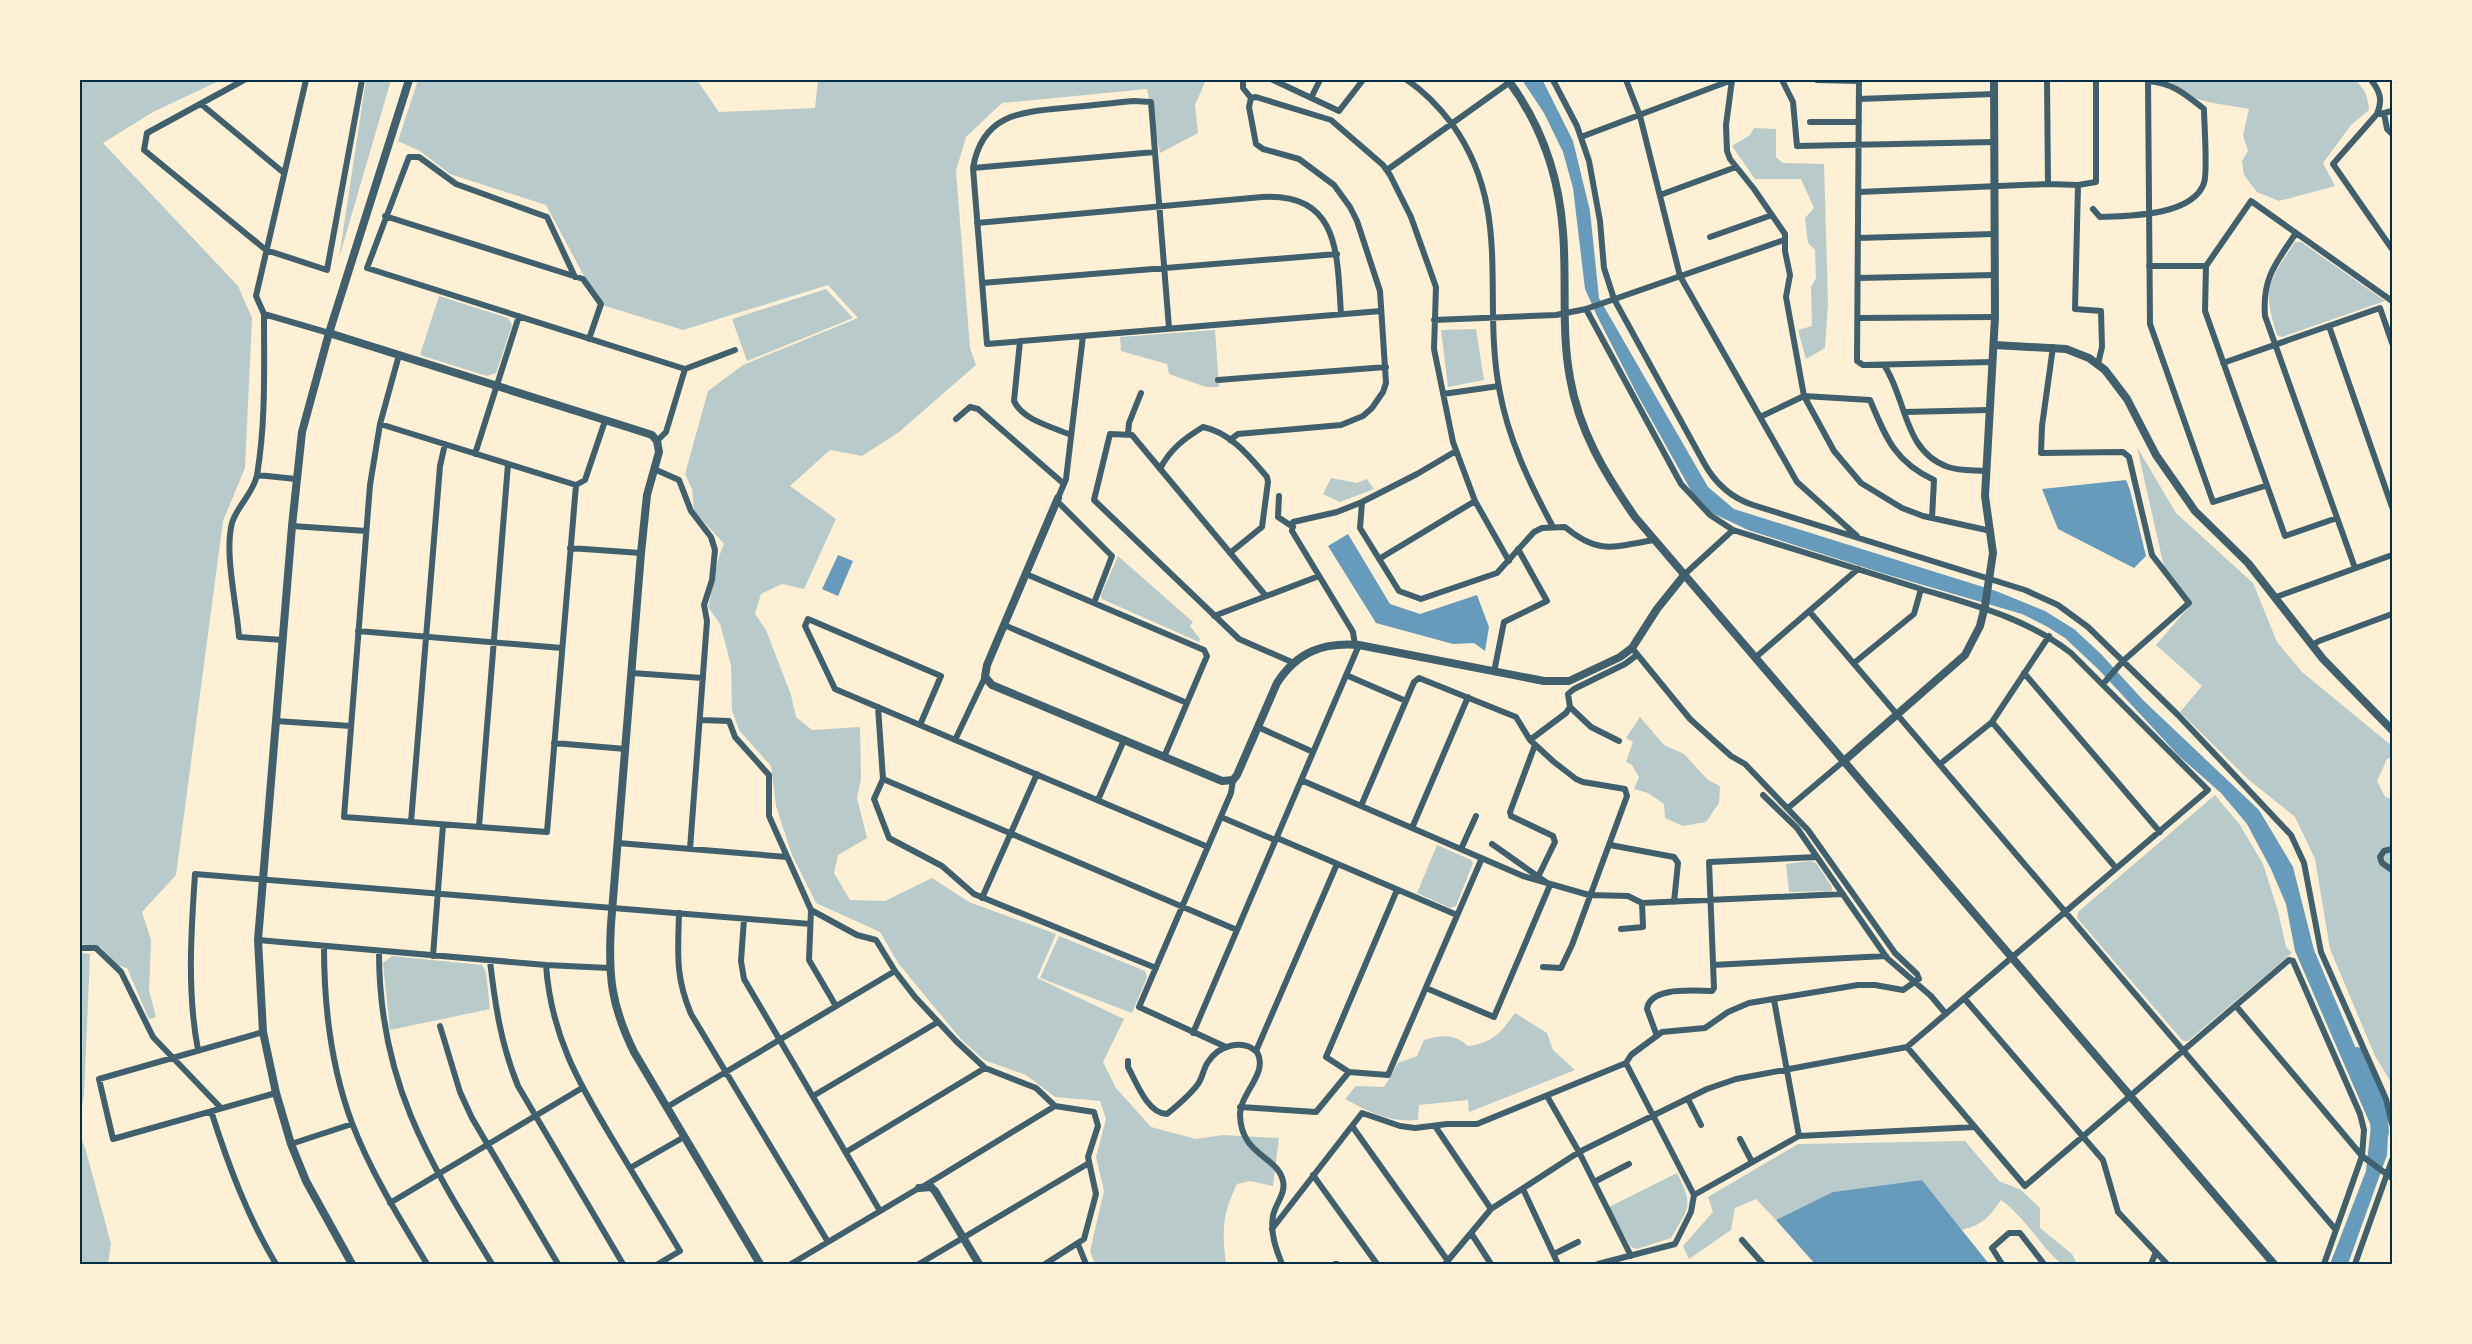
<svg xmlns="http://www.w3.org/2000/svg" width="2472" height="1344" font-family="Overpass,sans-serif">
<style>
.green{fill:#b9caca}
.water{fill:#669bbc}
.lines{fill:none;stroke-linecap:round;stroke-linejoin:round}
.river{stroke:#669bbc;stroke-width:18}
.minor{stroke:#3f606c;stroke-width:6}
.tertiary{stroke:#3f606c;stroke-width:8}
.neatline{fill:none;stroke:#003049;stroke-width:2}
</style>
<rect width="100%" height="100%" fill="#fdf0d5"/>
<path class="green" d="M80 80H221L153 112 103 143 238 286 252 318 245 468 223 521 176 875 142 912 151 940 149 991 156 1017 149 1019 127 968 117 965 101 947 80 944Z
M366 80H391L339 258Z
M418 80H697L719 112 815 108 818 80H1206L1195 105 1198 133 1160 153 1147 89 1002 103 966 137 956 171 970 348 976 365 899 432 862 456 830 450 790 486 836 519 804 589 782 584 761 594 755 614 766 630 791 695 796 717 812 730 860 727 861 779 857 798 867 838 838 855 834 873 850 900 885 901 932 878 969 902 1056 934 1037 978 1124 1019 1103 1062 1116 1088 1151 1127 1196 1139 1223 1135 1279 1138 1273 1186 1250 1181 1237 1184C1222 1214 1222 1232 1226 1264H1095L1090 1251 1104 1191 1096 1157 1106 1119 1100 1101 1055 1097 1026 1075 984 1060 960 1038 898 963 880 932 816 903 792 855 776 806 771 766 739 730 732 710 731 665 720 624 708 607C714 586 715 563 724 544L694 511 692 489 685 474 708 391 743 365 858 318 828 285 683 330 599 304 546 205 450 174 420 151 398 141Z
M2169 80H2355C2365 89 2368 97 2369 110L2351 125 2323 163 2335 186 2279 201 2257 192 2244 175 2242 161 2248 151 2243 135 2249 109C2221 103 2188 104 2169 80Z
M1754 128 1776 129V157L1783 163 1824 164 1828 304 1825 348 1806 359 1798 330 1812 326 1811 287 1816 278 1815 250 1808 243 1805 218 1814 208 1801 179H1755L1732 146 1750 135Z
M2295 242H2301L2385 301 2282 337 2277 335C2262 287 2268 283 2295 242Z
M826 289 853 318 747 361 732 319Z
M439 296 508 318 512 325 496 373 487 376 420 355Z
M1476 329 1484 380 1448 387 1441 330Z
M1215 330 1219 387H1206L1169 374 1167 364 1121 351 1120 337Z
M2137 447 2176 513 2253 583 2277 642 2302 672 2392 746V757L2387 759 2377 781 2385 797 2392 799V1002L2391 1004 2392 1032V1084L2375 1056 2330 949 2315 859 2295 817 2249 780 2180 712 2202 686 2156 645 2188 608 2164 567Z
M1331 478 1357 483 1367 479 1374 489 1340 502 1323 494Z
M1118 556 1193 622 1190 626 1200 639 1199 642 1102 599 1101 595Z
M1640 717 1664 745 1684 754 1708 780 1720 786 1719 803 1706 822 1683 826 1665 818 1664 804 1648 793 1634 789 1639 777 1632 765 1626 762 1633 742 1626 738Z
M2215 795 2240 825 2263 864 2278 911 2286 947 2292 953 2188 1041H2183L2077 918 2078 912Z
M1437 845 1471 860 1473 863 1456 906 1450 908 1417 893Z
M1811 861 1816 863 1832 887V891L1789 892 1786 864Z
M1059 936 1145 971 1147 977 1132 1013 1040 978Z
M80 953 90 954 84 1095 80 1119Z
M392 956 482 965 486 972 490 1009 390 1030 383 963Z
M1515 1013 1547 1033 1553 1050 1575 1070 1469 1112 1468 1100 1419 1105 1418 1120C1390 1123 1369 1112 1345 1099L1356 1086 1384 1087 1398 1063 1417 1056 1424 1040C1441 1035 1454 1033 1468 1046 1492 1043 1501 1033 1515 1013Z
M80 1136 86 1151 111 1244 108 1264H80Z
M1965 1141 1999 1181 2021 1190 2040 1208V1228L2072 1254 2077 1264H2061C2039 1244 2025 1217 2001 1200 1988 1218 1984 1224 1962 1230L1922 1180 1834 1192 1776 1220 1756 1199 1735 1208 1731 1230 1689 1259 1683 1246 1713 1212 1708 1197 1798 1144Z
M1677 1173C1694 1207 1689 1207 1671 1238L1637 1249 1631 1247 1609 1207Z"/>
<path class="water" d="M1522 80 1543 81 1573 141 1590 211 1599 298 1708 487 1734 509 1996 591 2045 611 2074 629 2101 654 2143 700 2259 810 2293 867 2314 950 2360 1058 2388 1135 2387 1155 2348 1264H2330L2366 1171 2371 1126 2295 951 2286 904 2271 869 2247 824 2221 793 2179 756 2099 670 2065 638 2046 626 2022 614 1882 573 1748 530 1710 512 1693 494 1637 394 1598 318 1585 289 1573 188 1563 152 1544 113Z
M2126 480 2130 490 2146 556 2134 568 2058 529 2042 489Z
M1348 534 1390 604 1420 614 1477 595 1489 627 1485 651 1474 643 1453 644 1376 623 1328 546Z
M838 555 853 561 838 596 822 589Z
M1922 1180 1989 1264H1815L1776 1220 1833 1192Z"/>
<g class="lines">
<path class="river" d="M2357 1056 2378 1108 2380 1132"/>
<path class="minor" d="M244 80 147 133 144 150 266 250 327 270 362 80
M306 80 256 296 264 314 329 333
M1243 80V88L1251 98
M1273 80 1339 111 1363 80
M1407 80C1425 92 1439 107 1452 124 1513 209 1482 294 1499 388 1508 439 1529 482 1553 527
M1553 80 1577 126 1589 161 1600 221 1604 268 1614 299 1704 463C1715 483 1732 498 1753 505L2025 590 2058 605 2088 627 2178 715 2291 835 2304 863 2321 952 2386 1099 2392 1124
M1626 80 1640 116 1680 276 1797 482 1857 536
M1732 80 1726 125 1727 151 1730 159 1754 189 1785 234V251L1790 275 1786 297 1804 396 1834 451 1861 483 1902 508 1923 516 1991 531
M1782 80 1793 102 1797 146 1995 142
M1817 80 1859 81
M1859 80 1857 361 1863 365 1993 362
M2047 80 2048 184
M2371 80C2380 91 2383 100 2377 114L2333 164 2392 249
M1311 98 1320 80
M1859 99 1994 94
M201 104 284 173
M2384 113 2387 129 2392 134
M2380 114 2392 111
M1810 122H1859
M1581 137 1732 80
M973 168 1155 152
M1387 170 1510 82
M2078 185 2075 309 2101 311 2102 347 2098 364
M1859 192 2048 184 2078 185 2096 182V80
M1660 195 1736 167
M2093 209 2100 217C2128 216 2193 216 2204 183 2208 172 2204 123 2204 109 2185 94 2173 83 2148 81L2150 324 2213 502 2265 486
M385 216 583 279 601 304 589 339
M977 223 1262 197C1341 192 1337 257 1341 314
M2296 233C2276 263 2262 278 2265 316L2355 568
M1710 237 1772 215
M1858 238 1994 234
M2149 266H2206L2251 201 2392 301
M2206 266 2205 311 2285 536 2337 518
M575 277 547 217 456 184 419 157H409L367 268 685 369 735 350
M1858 278 1995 275
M982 283 1337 254
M1586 309 1681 484 1710 515 1733 530 1921 589 1914 614 1854 663
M264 314C264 367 266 422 257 475 253 494 237 506 232 523 224 553 237 606 239 637L283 640
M1858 318 1995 317
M1434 320 1556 315 1586 309 1784 240
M2329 326 2392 507
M1169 328 1151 102 1134 101C1111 103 1088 106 1064 108 1019 112 982 115 973 168L987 344 1381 311
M1020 341 1014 401C1022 420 1053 427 1071 435
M2053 347 2042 426 2041 453 2123 452 2129 457 2152 555 2189 603 2123 661 2103 684
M2223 363 2380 308 2392 343
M1884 365C1907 399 1903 451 1948 467 1960 471 1973 470 1985 471
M1218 380 1386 367
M1443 394 1499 386
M1904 412 1990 410
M1760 417 1804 396 1870 400C1886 438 1895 462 1934 480L1932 518
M956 419 970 407 978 409 1064 484
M380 424 576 485 547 832 344 817 370 485Z
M380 424 399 355
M1128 435 1129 423 1141 393
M1230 440 1238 434 1341 425 1363 416 1372 408 1383 392 1386 383 1380 291 1357 221 1350 207 1334 185 1299 159 1263 149 1256 144 1249 107 1251 98 1256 97 1331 120 1383 165 1390 175 1411 217 1436 287 1434 349 1453 442 1475 501 1509 561
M657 441 666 432 685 369
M1456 451 1417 474 1362 502 1360 528 1399 591 1421 599 1497 573 1534 532 1542 528 1565 527C1600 556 1614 546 1655 540
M475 454 519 316
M654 469 679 480 691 511 711 537 715 550 712 580 704 605 707 621 690 849
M1160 469C1170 449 1185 438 1203 427 1230 432 1250 457 1267 477L1268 482 1262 527 1230 553
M257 475 296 479
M576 485 585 480 605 421
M1279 496 1278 517 1293 527
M1058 498 1066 479 1083 336
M1057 501 1112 556 1094 603
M292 526 366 531
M570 548 641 553
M1379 559 1475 501
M1026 574 1204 650 1207 656 1164 757
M1685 574 1733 530
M1266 596 1132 435 1110 434 1094 500 1239 639 1294 663
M2276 597 2392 555
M1809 611 2336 1230
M1214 616 1319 576
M1004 625 1187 703
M358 631 562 648
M1355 645 1353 632 1292 531 1293 522 1337 512 1362 502
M2312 645 2319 641 2392 614
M1756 657 1858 569
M1494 672 1504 622 1547 601 1518 549
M632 673 703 678
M2024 673 2160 832
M1346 675 1406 701
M878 707 883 779 874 799 889 838 942 866 974 894 1156 968
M1570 707 1591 727 1619 741
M700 720 729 721 735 737 769 775V816L811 910 857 935 876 940 895 971 915 997 956 1041 985 1068 1036 1088 1055 1106 1094 1112 1098 1126 1088 1157 1096 1194 1084 1239 1045 1264
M276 721 351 726
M1992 722 2116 868
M920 725 941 676 808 619 805 626 835 689 1208 847
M1258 727 1313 752
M955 740 985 677
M1530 740 1566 713 1570 707 1568 694 1574 689 1625 664 1637 655
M554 743 626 749
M1535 745 1510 812 1511 816 1553 836 1555 842 1538 877
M1940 764 1992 722 2049 636
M883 779 1237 930
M1301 780 1523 876 1589 895 1628 896 1642 903 1843 894
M1763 795 1797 828 1887 958 1931 996 1946 1014
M1098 800 1124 740
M1361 806 1414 682 1419 678 1516 717 1530 740 1554 762 1576 779 1583 782 1625 789 1627 796 1572 945 1561 968 1543 967
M1788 808 1845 760
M1221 817 1275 840
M411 822 440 466 445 444
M479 827 508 464
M1412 828 1468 697
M1277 838 1457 915
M618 843 787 857
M1610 845 1674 857 1678 863 1674 902
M1461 849 1476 816
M2392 849 2384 851 2380 857 2382 863 2392 870
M1397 890 1326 1057 1349 1072 1388 1075 1482 858
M982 898 1037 774
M811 910 809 960 836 1006
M679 913C678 953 675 976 691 1014L828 1242
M744 919 741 961 744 979 880 1211
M1621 929 1643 927 1642 903
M258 940 546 965C551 1035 578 1082 613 1140 635 1177 658 1214 680 1251L658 1264
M324 947C324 1007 331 1067 352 1123 371 1173 400 1219 427 1264
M80 948H96L121 972 153 1037 221 1108
M379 952C379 1081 427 1158 492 1264
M433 956 443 825
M490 961C495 1004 501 1045 518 1086L623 1264
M546 965 609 968
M1713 965 1886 956
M1426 988 1494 1017 1550 885 1492 844
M1964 998 2103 1160 2118 1212 2167 1264
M1774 1000 1799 1136
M2236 1006 2362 1156 2392 1178
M440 1026 460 1092 472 1118 558 1264
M263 1032 99 1079 113 1139 276 1093
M1193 1033 1359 645
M1657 1036 1647 1009C1650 986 1694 991 1712 991L1714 988 1709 862 1817 857
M1226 1047 1139 1007 1231 793 1233 780
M1907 1047 2025 1186 2289 960 2293 961 2360 1114 2364 1130 2362 1156 2324 1264
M198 1050C187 992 191 933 195 874L810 924
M1256 1051 1337 864
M1128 1061V1067C1136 1082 1148 1114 1167 1114 1178 1105 1190 1095 1198 1084 1203 1077 1203 1069 1208 1062 1218 1046 1242 1038 1257 1052 1269 1073 1240 1093 1240 1115 1241 1156 1278 1156 1283 1181 1286 1194 1275 1204 1273 1216 1270 1233 1276 1249 1282 1264
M1626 1063 1694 1195
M813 1096 938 1022
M1547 1096 1579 1152 1631 1256
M1688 1099 1701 1125
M667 1107 895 971
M1240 1107 1316 1112 1349 1072
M211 1111C228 1164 247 1216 276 1264
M1352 1126 1448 1261
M1435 1126 1491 1209
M1740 1139 1752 1162
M291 1144 352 1124
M846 1152 985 1068
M630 1168 684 1137
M1313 1175 1377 1264
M1594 1182 1629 1164
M924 1186 1055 1106
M1523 1189 1558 1264
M390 1203 582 1088
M1272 1229 1362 1113 1400 1126 1415 1128 1447 1124H1477L1626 1063 1631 1055 1662 1032 1705 1028 1728 1012 1749 1003 1858 985H1875L1903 990 1919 979 1917 974 1895 953 1808 830 1745 764 1731 756 1690 719 1632 648
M1471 1233 1491 1264
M1742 1240 1763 1264
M1078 1244 1086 1264
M1554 1254 1578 1242
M791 1264 919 1188
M919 1264 1089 1163
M1335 1264H1337
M1445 1264 1491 1209 1579 1152 1707 1089 1736 1079 1907 1047 2208 790 2071 653C2027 618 1973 605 1921 589
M1598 1264 1675 1244 1691 1212 1694 1195 1799 1136 1975 1127
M2002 1264 1992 1248 2009 1233H2020L2044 1264
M2151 1264 2156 1252
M2355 1264 2392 1160"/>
<path class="tertiary" d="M1508 80C1541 124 1559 177 1563 232 1567 281 1561 330 1570 378 1579 431 1605 474 1635 517L2274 1264
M329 333 643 432 652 435 657 441 659 452 647 495 641 553 611 924C608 976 611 1005 634 1052L760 1264
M1994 345 2066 349 2089 358 2105 370 2127 399 2156 455 2195 511 2248 563 2323 659 2392 730
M1058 498 987 665 985 677 992 685 1222 781 1233 780 1237 775 1277 683C1297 652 1323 642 1359 645L1544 681H1569L1620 657 1632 648 1657 609 1685 574
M1845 760 1965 655 1980 626 1985 606 1993 553 1985 496 1995 317 1994 80
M919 1188 931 1187 935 1191 979 1264
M352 1264 306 1181 291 1144 276 1093 263 1032 258 940 292 526 302 432 329 333 409 80"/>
</g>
<rect width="2472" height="1344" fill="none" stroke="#fdf0d5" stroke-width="162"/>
<rect x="81" y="81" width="2310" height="1182" class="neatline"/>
</svg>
